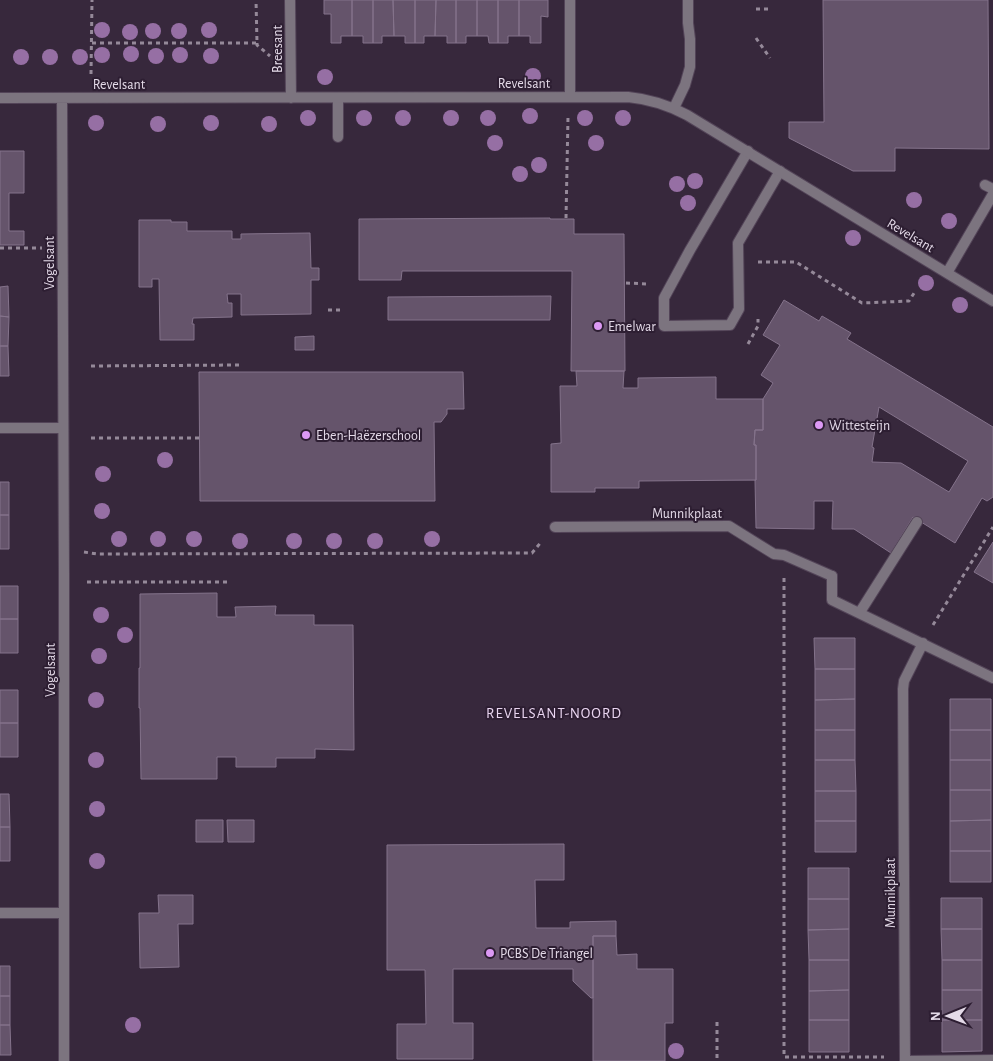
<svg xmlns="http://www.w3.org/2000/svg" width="993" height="1061" font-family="'Alegreya Sans',sans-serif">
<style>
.building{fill:#65546b;stroke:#84738b;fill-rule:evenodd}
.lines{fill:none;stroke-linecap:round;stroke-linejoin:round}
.lane-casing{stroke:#534458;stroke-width:12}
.street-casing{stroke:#534458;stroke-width:12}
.path{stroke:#958999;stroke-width:3;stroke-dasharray:4 4;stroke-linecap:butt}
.lane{stroke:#7c747f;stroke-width:10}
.street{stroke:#7c747f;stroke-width:10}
.tree{fill:#966fa4}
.poi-dot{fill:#dc99f4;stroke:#2d1e32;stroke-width:2}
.labels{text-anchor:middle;stroke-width:4;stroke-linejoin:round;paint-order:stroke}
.street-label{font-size:14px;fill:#e4dae8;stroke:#2d1e32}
.poi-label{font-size:14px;fill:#e4dae8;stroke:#2d1e32;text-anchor:start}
.neighbourhood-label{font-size:15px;letter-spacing:1px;fill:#e9d5f0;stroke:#2d1e32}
</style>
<rect width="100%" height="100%" fill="#37283c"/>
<path class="building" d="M324 0H352V36H341V43H331V14H324Z
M352 0H373V43H363V36H352Z
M373 0H393L394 36H382V43H373Z
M393 0H415V43H405V36H394Z
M415 0H436L435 36H424V43H415Z
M436 0H456V43H447V36H435Z
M456 0H477V36H466V43H456Z
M477 0H498V43H489L488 36H477Z
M498 0H519V36H508V43H498Z
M519 0H548V17L541 16V43H530V36H519Z
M823 0H988L989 149 895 148V171H853L789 138V122H824Z
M0 151H24V193H9V231H24V245H0Z
M550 218V219H574V234H624L625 371H571L572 271H402L401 280H359V219Z
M139 220H171V222H187V231H232V239H241V234L310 233 311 268H319V280H311V314L241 315V294H227L228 303H232V317L193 318 192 324H194V340H160L159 279H152V287H139Z
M8 286 9 317 0 316V287Z
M551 296 550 320H388V297Z
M784 300 819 321 822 316 851 333 847 339 993 427V497L987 501 982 498 955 543 913 517 891 553 854 529H832L833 501H814V529L756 528 755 480H756V445H754L755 430H763V399L773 383 761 375 780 345 763 335ZM879 407 968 461 949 492 901 463 872 462 874 448 872 447Z
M0 316 9 317 8 346H0Z
M314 336V350H295V337Z
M0 346H8L9 376H0Z
M576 371H624L623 388H638V378L716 377V399H763V430H755L754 445H756V480L639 481V488H595V492H551V444L561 443 560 386H577Z
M199 372H463L464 409H447V414L441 422H434L435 501H200Z
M0 482H9V515H0Z
M0 515H9V549H0Z
M993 542V583L974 572Z
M0 586H18V619H0Z
M217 593V617H236L235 607 276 606 275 615H314V625H353L354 750 315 749V758H276V767H236V757H217V779H141L140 708H139V668H140V594Z
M0 619H18V653H0Z
M814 638H855V669H815Z
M815 669H855V699L815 700Z
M0 690H18V723H0Z
M855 699V730H815V700Z
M950 699H991V730H950Z
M0 723H18V757H0Z
M815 730H855V760H815Z
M950 730H991V760H950Z
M815 760H855L856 791H815Z
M950 760H991V790H950Z
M950 790H991V820L950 821Z
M815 791H856V821H815Z
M0 794H9L10 827H0Z
M196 820H223V842H196Z
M227 820H254V842H228Z
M991 820V851H950V821Z
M815 821H856V852H815Z
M0 827H10V861H0Z
M564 844V880H535L536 928H570V922L616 921V936H593V998H591L573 981V969H453V1023H473V1059H397V1024H426L425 970H387V845Z
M950 851H991V882H950Z
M808 868H849V899H808Z
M158 895H193V924H178L179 967 140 968 139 913H159Z
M941 898H982V929H941Z
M808 899H849V929L808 930Z
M849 929V960H809L808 930Z
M941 929H982V960H942Z
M593 936H616L617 955 637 954V969H673V1023H665V1061H593Z
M809 960H849V990L809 991Z
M942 960H982V990H942Z
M0 966H10V996H0Z
M849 990V1020H809V991Z
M942 990H982V1020H942Z
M0 996H10V1025H0Z
M809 1020H849V1052H809Z
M942 1020H982V1051L942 1052Z
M0 1025H10L11 1055H0Z"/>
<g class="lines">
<g class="lane-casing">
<path id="lane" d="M338 98V137
M748 151 690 250 664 298V326L730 325 739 309 738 243 780 171
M985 185 993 189
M555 527 729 526 774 554 784 555 832 576
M860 612 917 522"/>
</g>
<g class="street-casing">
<path id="street" d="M290 0 291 98
M570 0V97
M0 98 628 97C649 99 668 105 687 115L993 301
M62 98 64 573V1061
M674 108 685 85 690 67V39L688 23V0
M947 273 993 194
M0 428H63
M832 576V600L993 678
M923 643 904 681 903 689 905 1061 993 1060
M0 913H64"/>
</g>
<path class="path" d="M756 9H771
M756 38 770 58
M92 43H257L256 0
M257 43V45L270 56
M91 74 92 0
M566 218 568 117
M0 248H42
M758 262H796L862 303 909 301 916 290
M626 283 648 284
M328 310H344
M748 344 758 326V319
M91 366 241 365
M91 438H199
M84 552 97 554 532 553 542 541
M784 578V1057H884
M87 582H229
M933 625 993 527
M717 1022V1061"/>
<use href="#lane" class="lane"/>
<use href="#street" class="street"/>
</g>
<g class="tree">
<circle cx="102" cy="30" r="8"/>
<circle cx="209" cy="30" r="8"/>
<circle cx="153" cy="31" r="8"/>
<circle cx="179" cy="31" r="8"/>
<circle cx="130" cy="32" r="8"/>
<circle cx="131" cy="54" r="8"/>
<circle cx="102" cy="55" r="8"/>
<circle cx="180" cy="55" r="8"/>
<circle cx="156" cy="56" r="8"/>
<circle cx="211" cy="56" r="8"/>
<circle cx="21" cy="57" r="8"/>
<circle cx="50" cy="57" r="8"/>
<circle cx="80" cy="57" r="8"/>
<circle cx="533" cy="76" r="8"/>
<circle cx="325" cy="77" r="8"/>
<circle cx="530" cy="116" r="8"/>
<circle cx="308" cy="118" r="8"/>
<circle cx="364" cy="118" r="8"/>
<circle cx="403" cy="118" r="8"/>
<circle cx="451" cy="118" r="8"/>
<circle cx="488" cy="118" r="8"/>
<circle cx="585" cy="118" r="8"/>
<circle cx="623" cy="118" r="8"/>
<circle cx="96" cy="123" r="8"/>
<circle cx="211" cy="123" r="8"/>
<circle cx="158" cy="124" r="8"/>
<circle cx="269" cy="124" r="8"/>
<circle cx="495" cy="143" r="8"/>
<circle cx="596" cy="143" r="8"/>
<circle cx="539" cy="165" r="8"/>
<circle cx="520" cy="174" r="8"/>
<circle cx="695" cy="181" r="8"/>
<circle cx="677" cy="184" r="8"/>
<circle cx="914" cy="200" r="8"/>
<circle cx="688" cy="203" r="8"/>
<circle cx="949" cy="221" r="8"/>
<circle cx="853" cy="238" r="8"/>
<circle cx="926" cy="283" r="8"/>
<circle cx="960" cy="305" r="8"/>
<circle cx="165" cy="460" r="8"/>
<circle cx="103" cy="474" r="8"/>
<circle cx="102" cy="511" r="8"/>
<circle cx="119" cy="539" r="8"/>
<circle cx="158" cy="539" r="8"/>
<circle cx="194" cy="539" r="8"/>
<circle cx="432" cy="539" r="8"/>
<circle cx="240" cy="541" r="8"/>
<circle cx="294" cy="541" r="8"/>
<circle cx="334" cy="541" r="8"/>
<circle cx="375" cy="541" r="8"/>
<circle cx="101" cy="615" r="8"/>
<circle cx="125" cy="635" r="8"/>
<circle cx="99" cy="656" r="8"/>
<circle cx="96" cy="700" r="8"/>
<circle cx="96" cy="760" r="8"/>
<circle cx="97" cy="809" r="8"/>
<circle cx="97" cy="861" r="8"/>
<circle cx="133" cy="1025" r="8"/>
<circle cx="676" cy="1051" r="8"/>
</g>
<g class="poi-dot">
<circle cx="598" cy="326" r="5"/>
<circle cx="819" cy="425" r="5"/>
<circle cx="306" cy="435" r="5"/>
<circle cx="490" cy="953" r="5"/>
</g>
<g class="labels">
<g class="street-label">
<text transform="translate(277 49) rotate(-90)" y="5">Breesant</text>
<text x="524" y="88">Revelsant</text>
<text x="119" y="89">Revelsant</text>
<text transform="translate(911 235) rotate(31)" y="5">Revelsant</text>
<text transform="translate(49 263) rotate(-90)" y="5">Vogelsant</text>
<text x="687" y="518">Munnikplaat</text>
<text transform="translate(50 670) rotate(-90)" y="5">Vogelsant</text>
<text transform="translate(890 893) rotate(-90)" y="5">Munnikplaat</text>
</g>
<g class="poi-label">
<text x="608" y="331">Emelwar</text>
<text x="829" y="430">Wittesteijn</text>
<text x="316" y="440">Eben-Haëzerschool</text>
<text x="500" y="958">PCBS De Triangel</text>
</g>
<g class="neighbourhood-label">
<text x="554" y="718">REVELSANT-NOORD</text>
</g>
</g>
<g transform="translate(948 1016) rotate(269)" stroke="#2d1e32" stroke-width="4" paint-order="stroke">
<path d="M0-4L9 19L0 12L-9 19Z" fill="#e4dae8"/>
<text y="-8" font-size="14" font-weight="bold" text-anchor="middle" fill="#e4dae8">N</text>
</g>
</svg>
